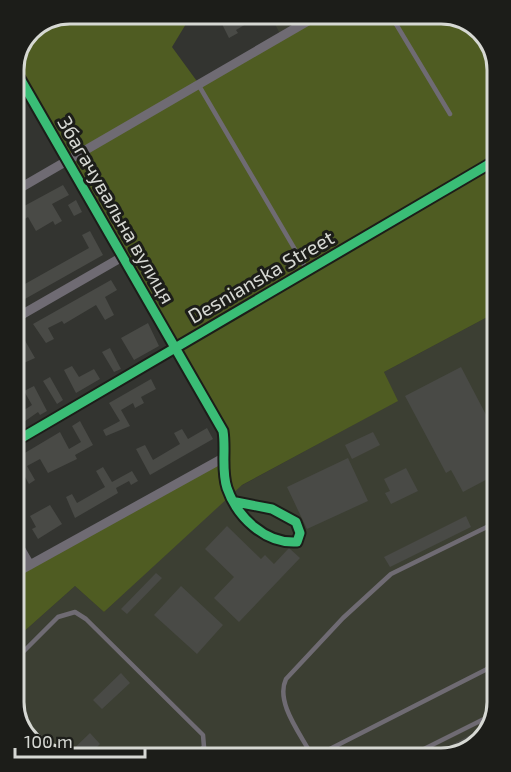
<svg xmlns="http://www.w3.org/2000/svg" width="511" height="772" font-family="'Exo 2',sans-serif">
<style>
.built{fill:#3c3f33}
.green{fill:#4f5c22}
.building{fill:#494a46}
.lines{fill:none;stroke-linecap:round;stroke-linejoin:round}
.lane{stroke:#6f6b73;stroke-width:4.5}
.street{stroke:#6f6b73;stroke-width:9}
.cycleway-casing{stroke:#1c1d19;stroke-width:13}
.cycleway{stroke:#3abd76;stroke-width:9}
.labels{text-anchor:middle;stroke-width:6;stroke-linejoin:round;paint-order:stroke}
.street-label{font-size:20px;fill:#d6d8d3;stroke:#1c1d19}
.rim{fill:none;stroke:#d6d8d3;stroke-width:3}
</style>
<rect width="100%" height="100%" fill="#333430"/>
<path class="built" d="M270 14H320L281 36Z
M493 314 497 702 490 730 469 751 67 758 21 730 20 635 75 586 104 612 237 488 397 401 384 372Z"/>
<path class="green" d="M70 14H192L172 47 199 84 320 14H445L490 42 493 314 384 372 398 401 242 485 104 612 75 586 20 635 19 571 225 457V444L14 66 33 28Z"/>
<path class="building" d="M232 14H257L261 21 253 25 251 21 236 30 238 33 229 38 220 20Z
M63 185 69 195 52 204 62 221 55 225 53 221 36 231 28 217 15 225V211Z
M76 200 82 212 74 216 68 205Z
M90 231 103 255 16 304V289L89 248 82 235Z
M111 280 117 290 105 297 114 315 105 320 96 305 64 324 62 321 48 328 54 339 46 343 33 324Z
M148 323 159 346 134 360 121 338Z
M16 325 35 358 17 366V338Z
M110 348 121 369 114 372 102 352Z
M72 366 79 377 94 369 100 379 76 393 64 370Z
M461 367 494 430 495 475 463 492 451 470 446 473 405 396Z
M50 377 63 400 57 404 43 381Z
M151 379 156 389 141 397 144 403 135 408 133 403 121 410 130 426 106 436 103 430 120 421 109 403Z
M34 386 47 411 40 415 38 412 18 426 17 406 21 412 32 405 24 391Z
M80 421 93 445 75 455 77 459 48 473 40 459 27 466 35 480 29 484 21 470 18 471V457L60 432 69 449 81 442 72 426Z
M207 428 213 439 150 475 136 449 145 445 153 460 180 444 174 433 182 429 188 439Z
M373 432 380 445 352 459 345 445Z
M348 458 368 501 307 529 287 487Z
M103 467 112 482 132 471 138 481 131 485 129 481 116 488 118 493 75 518 66 497 72 494 77 503 105 487 96 471Z
M406 468 418 491 391 504 385 493 390 491 384 479Z
M50 505 62 524 38 539 32 529 36 527 30 516Z
M466 516 471 527 390 567 384 557Z
M227 526 261 559 265 555 274 564 289 548 300 558 239 622 214 598 234 577 205 549Z
M156 573 162 578 127 614 121 609Z
M181 586 223 625 197 654 154 615Z
M121 673 130 683 102 709 93 700Z
M491 724 490 730 475 745 463 751 438 752Z
M90 733 100 744 86 758 65 757Z"/>
<g class="lines">
<path class="lane" d="M390 14 450 114
M198 84 307 270
M20 655 58 617 75 612 86 619 203 735 204 747 194 756
M418 752 494 714
M311 754C300 733 275 702 286 679L343 618 391 574 495 523
M320 754 497 664"/>
<path class="street" d="M14 68 223 431C226 449 221 470 227 488 237 517 265 544 297 542L300 533 296 522 272 509 236 502
M15 191 320 14
M16 318 122 257
M18 440 491 163
M19 546 30 565
M19 571 225 457"/>
<g class="cycleway-casing">
<path id="cycleway" d="M14 68 223 431C226 449 221 470 227 488 237 517 265 544 297 542L300 533 296 522 272 509 236 502
M18 440 491 163"/>
</g>
<use href="#cycleway" class="cycleway"/>
</g>
<g class="labels">
<g class="street-label">
<text transform="translate(116 210) rotate(60)" y="7">Збагачувальна вулиця</text>
<text transform="translate(261 277) rotate(-30)" y="7">Desnianska Street</text>
</g>
</g>
<path d="M0 0H511V772H0ZM70 24H441A46 46 0 0 1 487 70V702A46 46 0 0 1 441 748H70A46 46 0 0 1 24 702V70A46 46 0 0 1 70 24Z" fill="#1c1d19" fill-rule="evenodd"/>
<path class="rim" d="M70 24H441A46 46 0 0 1 487 70V702A46 46 0 0 1 441 748H70A46 46 0 0 1 24 702V70A46 46 0 0 1 70 24Z"/>
<path d="M15 748v9h130v-9" fill="none" stroke="#d6d8d3" stroke-width="3"/>
<text x="24" y="748" font-size="18" fill="#d6d8d3" stroke="#1c1d19" stroke-width="4.5" paint-order="stroke">100 m</text>
</svg>
